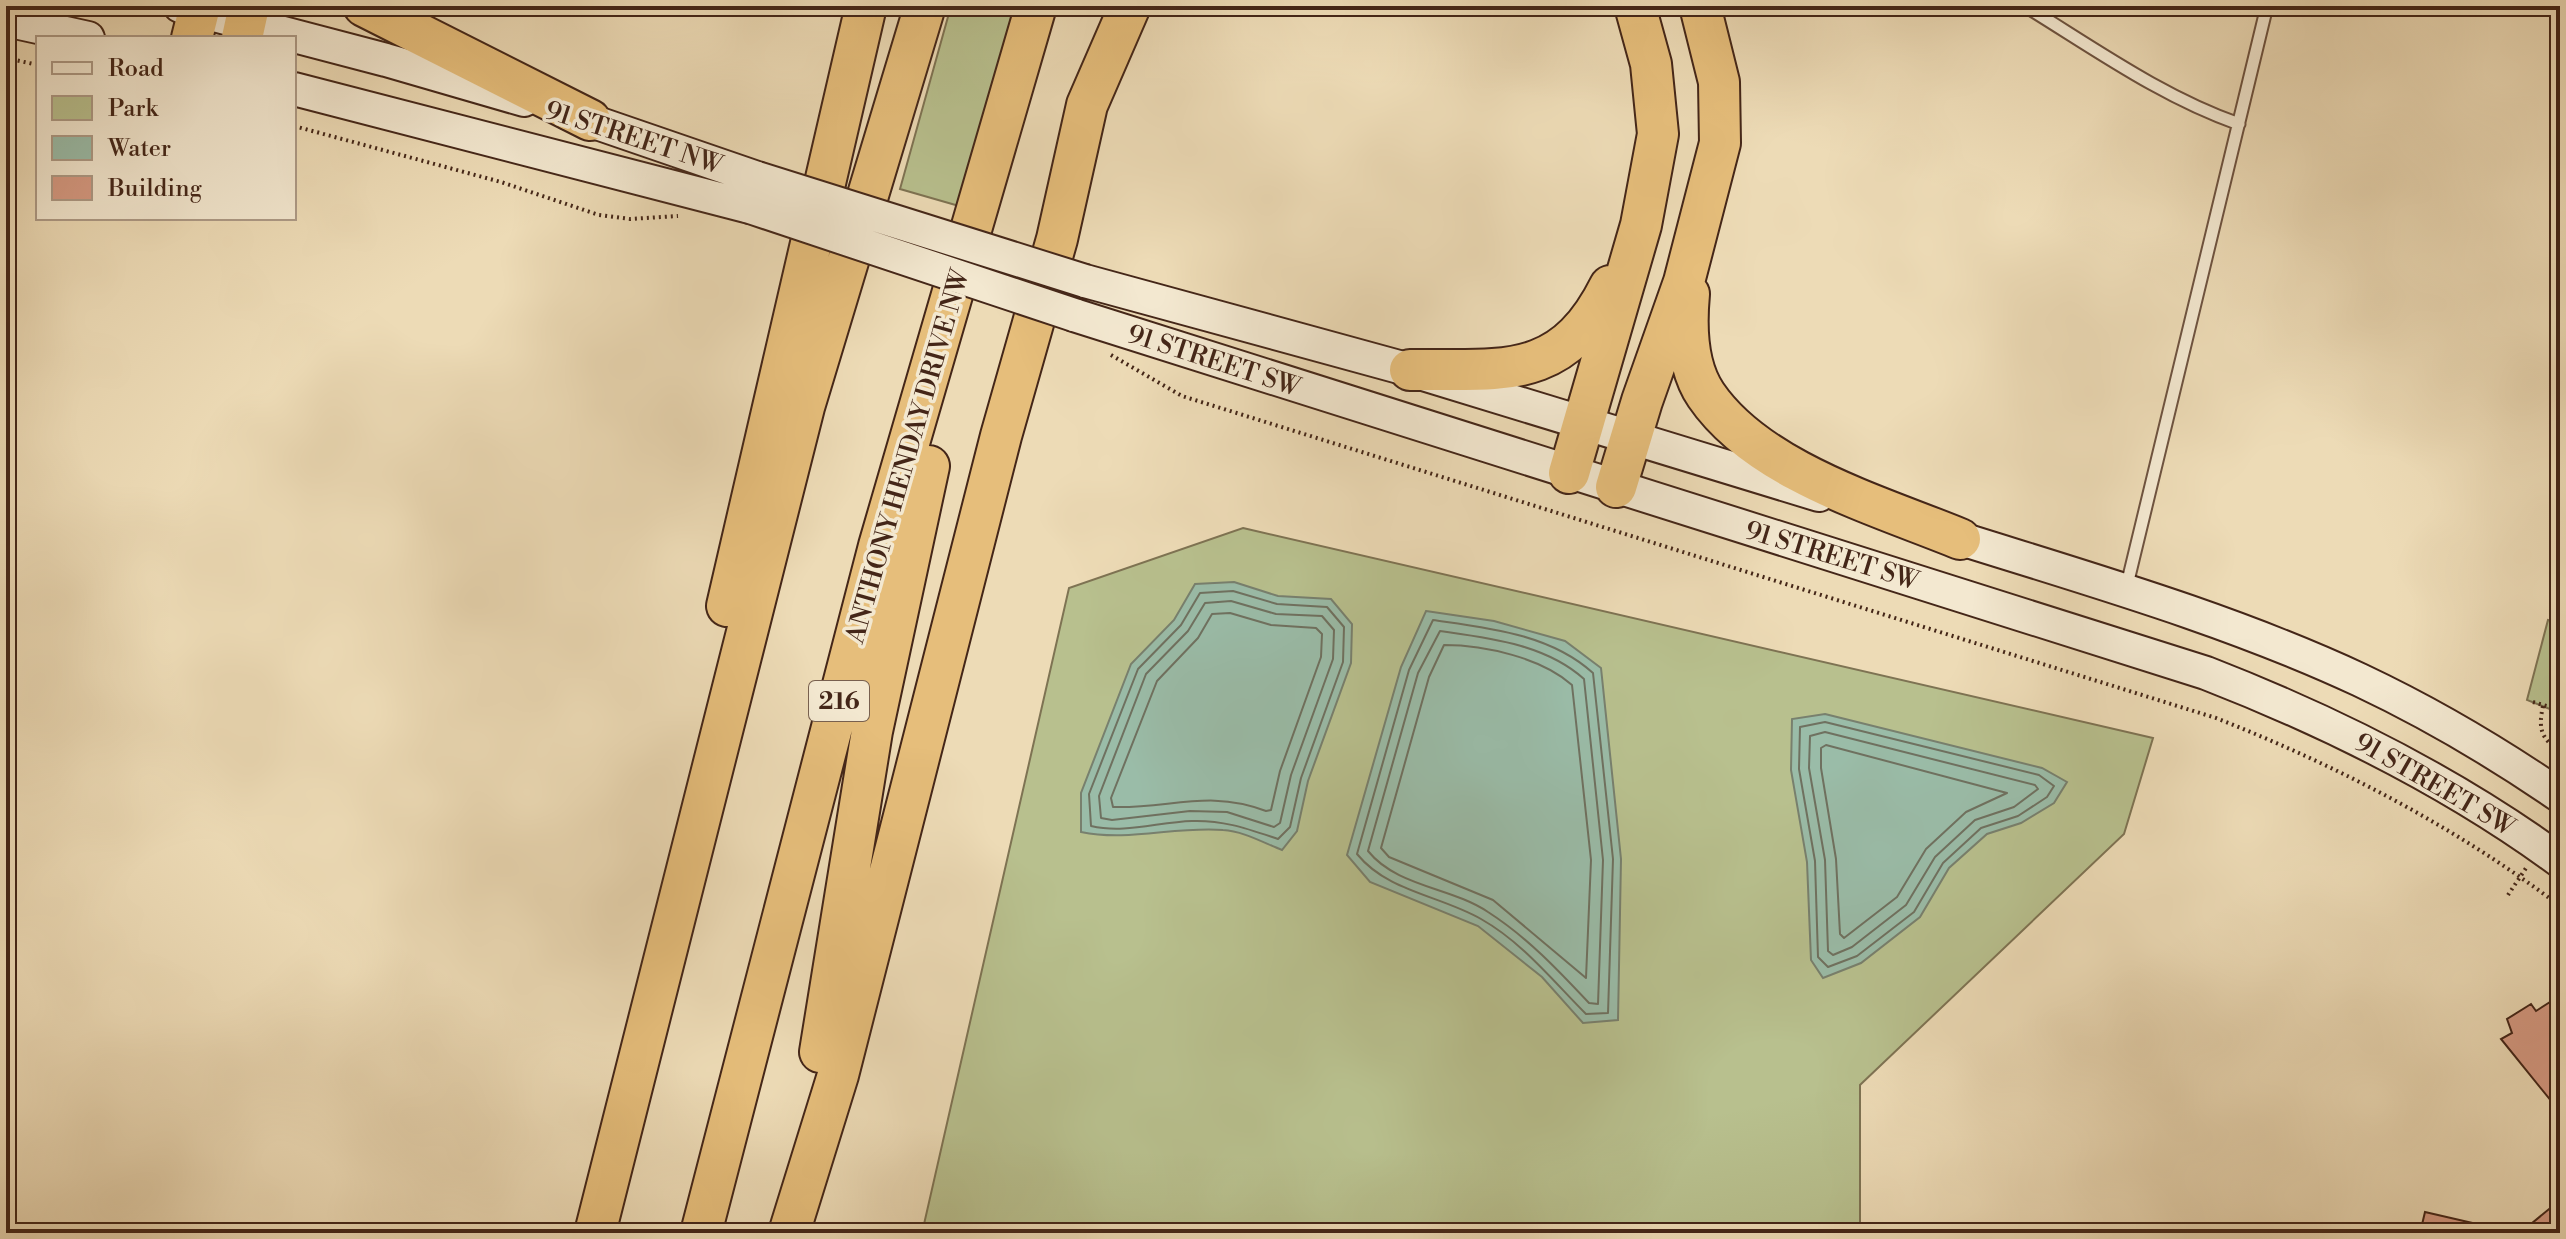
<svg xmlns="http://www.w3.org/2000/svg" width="2566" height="1239" font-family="'Libre Bodoni',serif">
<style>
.green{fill:#b8c08e;stroke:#7e7353;stroke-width:2}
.water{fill:#9abca8;stroke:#78806e;stroke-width:2}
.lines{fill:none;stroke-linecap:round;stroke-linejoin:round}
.shore{stroke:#6f7160;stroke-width:2}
.building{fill:#d69a83;stroke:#442618;stroke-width:2}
.lane-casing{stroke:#6e5340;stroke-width:15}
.secondary-casing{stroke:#442618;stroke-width:36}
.highway-casing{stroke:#442618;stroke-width:44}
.path{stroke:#442618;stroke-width:4;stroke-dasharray:2 4;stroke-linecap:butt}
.lane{stroke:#f3e8d0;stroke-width:11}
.secondary{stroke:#f3e8d0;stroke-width:32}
.highway{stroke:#e6be7b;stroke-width:40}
.secondary-bridge-casing{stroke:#442618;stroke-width:36;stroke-linecap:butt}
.secondary-bridge{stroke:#f3e8d0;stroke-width:32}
.labels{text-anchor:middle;stroke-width:7;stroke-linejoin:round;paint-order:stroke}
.shield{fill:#f3e8d0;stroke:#78604f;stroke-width:2}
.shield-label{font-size:24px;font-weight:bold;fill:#442618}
.street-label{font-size:26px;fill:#442618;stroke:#f3e8d0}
</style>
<rect width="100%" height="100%" fill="#eddbb6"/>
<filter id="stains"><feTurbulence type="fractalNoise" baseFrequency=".0025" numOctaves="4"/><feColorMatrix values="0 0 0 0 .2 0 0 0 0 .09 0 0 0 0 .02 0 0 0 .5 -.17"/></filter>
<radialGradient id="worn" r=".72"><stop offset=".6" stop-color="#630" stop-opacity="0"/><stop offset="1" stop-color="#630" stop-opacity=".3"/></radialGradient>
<path class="green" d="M951 6H1021L959 206 900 189Z
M1243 528 2153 738 2124 834 1860 1085V1233H922L1069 588Z
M2548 620 2560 622V713L2527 700Z"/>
<path class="water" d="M1234 582 1278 596 1331 599 1352 624 1351 663 1308 781 1297 831 1282 850C1264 843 1243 831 1223 830 1175 826 1129 842 1081 832V793L1131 664 1174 620 1195 584Z
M1426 611 1494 621 1565 641 1601 668 1621 859 1618 1020 1583 1023 1542 977 1478 926 1370 882 1347 855 1401 667Z
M1825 714 2042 768 2067 782 2054 803 2021 823 1987 834 1949 868 1920 917 1861 963 1823 978 1811 960 1807 862 1791 770 1792 719Z"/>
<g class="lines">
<path class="shore" d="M1233 591 1277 604 1327 607 1344 627 1343 662 1301 778 1290 827 1278 839C1248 829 1224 820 1192 821 1158 822 1125 834 1091 826L1089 794 1138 669 1181 625 1200 593Z
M1231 601 1276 614 1322 616 1334 630 1333 659 1291 775 1280 823 1274 827 1227 812 1190 811 1112 820 1101 818 1099 796 1146 674 1188 631 1205 603Z
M1230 613 1271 625 1316 628 1322 634 1321 657 1280 771 1271 810 1266 811C1209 789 1169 809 1113 807L1111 798 1157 681 1198 638 1212 614Z
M1433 620C1489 628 1550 634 1593 673L1613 859 1608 1013 1586 1014C1553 981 1522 942 1481 919 1439 895 1388 892 1357 854L1409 670Z
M1440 631C1489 638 1545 644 1584 679L1603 860 1598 1004 1589 1003C1558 970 1527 937 1488 912 1451 887 1397 887 1368 851L1418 673Z
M1444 645C1485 645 1542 658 1572 685L1591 860 1586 978 1493 900 1389 857 1381 848 1429 677Z
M1825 722 2039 775 2054 786 2047 797 2018 816 1981 828 1943 863 1914 912 1857 956 1828 967 1818 957 1815 861 1799 769 1800 727Z
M1825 732 2035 785 2038 789 2014 807 1975 820 1935 857 1906 905 1852 947 1833 955 1828 951 1825 860 1809 768 1810 736Z
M1826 745 2007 793 1966 812 1926 849 1897 897 1844 938 1840 934 1836 859 1821 768V748Z"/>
</g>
<path class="building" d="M2550 1002 2560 1013V1112L2501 1039 2512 1033 2507 1019 2531 1004 2536 1011Z
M2560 1200V1233H2520Z
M2425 1212 2490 1227 2489 1233H2420Z"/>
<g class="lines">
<g class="lane-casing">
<path id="lane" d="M2025 6C2095 49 2162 97 2239 124
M2126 589 2267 6"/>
</g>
<g class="secondary-casing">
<path id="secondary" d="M180 6 386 60 524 100
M6 20 88 38
M294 89 750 207
M568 113 757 178
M1085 281 1410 370 1819 495
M1074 315 2206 673C2332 722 2451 781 2560 861
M1936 531C2078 576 2225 617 2360 680 2430 713 2496 752 2560 796"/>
</g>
<g class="highway-casing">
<path id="highway" d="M364 6 590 120
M192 38 200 6
M242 38 249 6
M1689 294C1686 326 1687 367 1706 395 1758 471 1877 505 1960 539
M1410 370C1503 369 1562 382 1610 286
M1569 473 1641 225 1658 134 1651 64 1635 6
M1616 487 1642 401 1684 282 1720 143 1719 82 1700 6
M727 606 866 6
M820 1052 872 731 929 466
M595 1233 804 407 925 6
M701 1233 879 546 1036 6
M789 1233 838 1075 1001 436 1057 239 1087 105 1130 6"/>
</g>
<path class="path" d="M6 58 38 65
M294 126 501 182 599 215 630 219 678 216
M1111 355 1182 396 2216 718C2340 767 2454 826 2560 906
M2533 702 2560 710
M2543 706C2538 729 2541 738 2560 752
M2508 895 2526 868"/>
<use href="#lane" class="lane"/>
<use href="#secondary" class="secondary"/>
<use href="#highway" class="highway"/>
<g class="secondary-bridge-casing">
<path id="secondary-bridge" d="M757 178 1085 281
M750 207 1074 315"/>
</g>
<use href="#secondary-bridge" class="secondary-bridge"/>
</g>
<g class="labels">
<rect class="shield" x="809" y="681" width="60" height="40" rx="6"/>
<g class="shield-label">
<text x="839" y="709">216</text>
</g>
<g class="street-label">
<text transform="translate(634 137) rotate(18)" y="9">91 STREET NW</text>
<text transform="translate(1214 360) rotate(18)" y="9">91 STREET SW</text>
<text transform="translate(907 456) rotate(-74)" y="9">ANTHONY HENDAY DRIVE NW</text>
<text transform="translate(1832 555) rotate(17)" y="9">91 STREET SW</text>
<text transform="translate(2435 784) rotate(30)" y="9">91 STREET SW</text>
</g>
</g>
<rect width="2566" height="1239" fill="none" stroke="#eddbb6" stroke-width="32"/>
<rect x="8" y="8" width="2550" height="1223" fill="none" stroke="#442618" stroke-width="4"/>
<rect x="16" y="16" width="2534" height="1207" fill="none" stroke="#442618" stroke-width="2"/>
<rect x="36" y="36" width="260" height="184" fill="#f3e8d0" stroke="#ad9a86" stroke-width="2"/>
<rect x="52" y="62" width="40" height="12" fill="#f3e8d0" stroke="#ad9a86" stroke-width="2"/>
<text x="108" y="76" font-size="24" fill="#442618">Road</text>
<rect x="52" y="96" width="40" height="24" fill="#b8c08e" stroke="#ad9a86" stroke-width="2"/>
<text x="108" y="116" font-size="24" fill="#442618">Park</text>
<rect x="52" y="136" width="40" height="24" fill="#9abca8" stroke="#ad9a86" stroke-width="2"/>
<text x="108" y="156" font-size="24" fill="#442618">Water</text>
<rect x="52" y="176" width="40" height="24" fill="#d69a83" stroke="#ad9a86" stroke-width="2"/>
<text x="108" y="196" font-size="24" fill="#442618">Building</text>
<rect width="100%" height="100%" filter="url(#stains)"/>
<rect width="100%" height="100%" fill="url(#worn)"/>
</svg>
